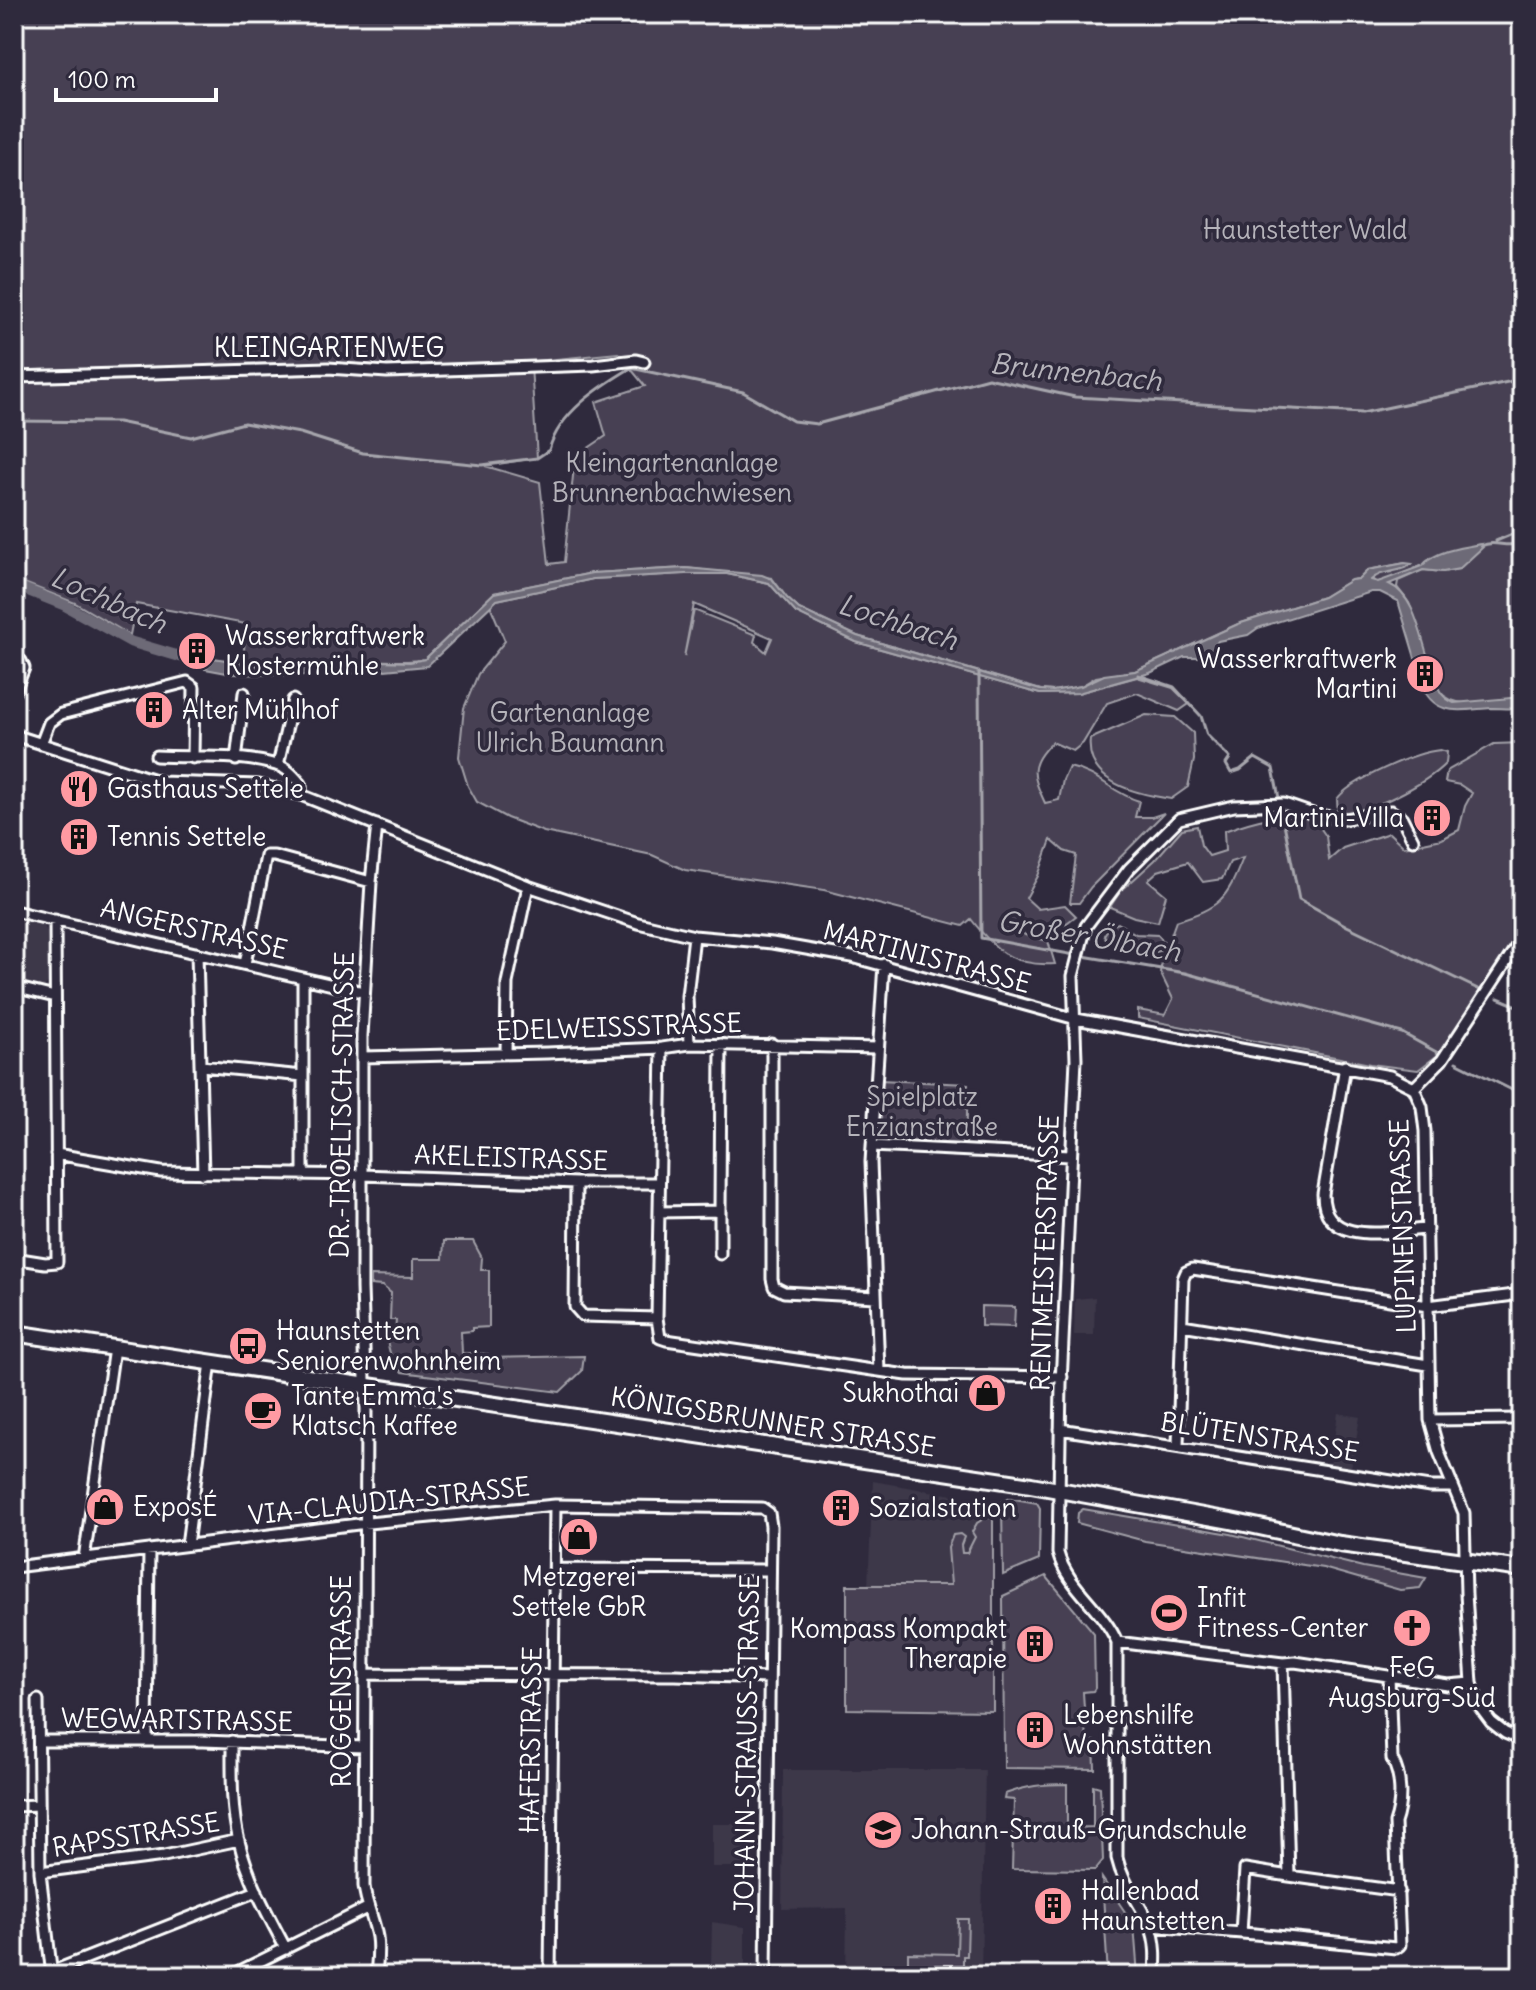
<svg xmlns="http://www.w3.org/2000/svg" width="1536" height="1990" font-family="Delius,sans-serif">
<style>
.built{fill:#3c3749}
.green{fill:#464152;stroke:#a2a0a8;stroke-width:2;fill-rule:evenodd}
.water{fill:#6d6a77;stroke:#a7a6ad;stroke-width:2}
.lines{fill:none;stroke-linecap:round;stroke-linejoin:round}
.stream{stroke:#a7a6ad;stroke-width:3}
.canal{stroke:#6d6a77;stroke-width:11}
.street-casing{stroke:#fff;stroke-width:15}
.secondary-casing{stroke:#fff;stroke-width:20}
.street{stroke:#2f2a3d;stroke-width:9}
.secondary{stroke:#2f2a3d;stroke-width:14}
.labels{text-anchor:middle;stroke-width:7;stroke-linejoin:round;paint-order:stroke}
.park-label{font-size:26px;fill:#b5b3ba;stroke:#2f2a3d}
.street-label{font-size:26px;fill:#fff;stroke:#2f2a3d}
.poi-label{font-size:26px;fill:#fff;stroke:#2f2a3d;text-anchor:start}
.water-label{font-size:28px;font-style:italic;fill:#b6b4bb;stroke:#2f2a3d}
</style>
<rect width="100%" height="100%" fill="#2f2a3d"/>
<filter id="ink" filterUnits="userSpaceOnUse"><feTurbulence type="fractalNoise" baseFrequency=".0125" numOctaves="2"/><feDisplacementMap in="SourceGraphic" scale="16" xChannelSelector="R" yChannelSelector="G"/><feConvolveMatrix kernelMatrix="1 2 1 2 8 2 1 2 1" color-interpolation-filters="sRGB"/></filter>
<g filter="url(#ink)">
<path class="built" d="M14 918 42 924 49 934 50 980 45 986 37 988 14 983Z
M1095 1297 1094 1335H1074L1075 1299Z
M1338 1413 1360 1417 1351 1469 1330 1465Z
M873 1481 992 1502V1585H868Z
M783 1770H985L981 1976H846L847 1908 782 1909Z
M712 1824H745V1867H712Z
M712 1922 745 1927V1964H711Z"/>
<path class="green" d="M14 14H1522V697C1496 699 1458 714 1439 691L1409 603 1397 587 1398 581 1423 570 1442 572 1459 569 1481 544C1444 551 1414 573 1378 582L1371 581 1378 574 1392 572 1405 563 1368 570 1359 579 1351 580 1323 597 1238 624 1135 671 1096 677 1081 686 1053 691 1041 690 857 636 799 609 787 598 772 578 686 568 592 573 494 593 425 659C408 663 392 660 374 661 330 664 287 670 243 663L246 624 136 604 130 635 75 603 14 579ZM618 353 645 386 596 402 606 436 575 457 564 562 549 564 540 482 485 466 537 458 531 366 536 361Z
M685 574H727L769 583 796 613 856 642 1040 694 1078 693 1137 677 1173 688 1189 704 1179 711 1137 693 1107 703 1083 743 1073 751 1052 742C1028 765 1032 775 1045 803L1059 800 1063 780 1069 767C1099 773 1112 793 1139 801L1135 817H1152L1164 813 1091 887 1079 903H1070L1076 855 1064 851 1051 840 1038 876 1026 898 1038 909 1065 905 1076 916 1064 925 1014 926 1025 935 1048 941 1055 964C1013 967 995 950 971 919L963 926 824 890 685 870 652 855 544 832 507 818 477 802 468 786 459 757 464 708 478 674 505 641 490 605 497 600 593 579ZM694 604 772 638 766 652 754 642 756 635 694 610 684 657Z
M1146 715 1175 717 1193 733 1194 760 1188 787 1171 799C1137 794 1085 783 1090 739Z
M1522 743V930L1443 1051 1418 1070 1370 1064 1138 1018V1010L1165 1015 1173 999 1160 972 1163 957 1176 921C1220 907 1226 901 1243 858L1230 862 1222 879 1203 882 1188 862 1158 871 1148 880 1166 895 1158 922 1134 917 1110 907 1120 892 1155 860 1182 829 1197 826 1201 845 1209 856 1225 851 1224 831C1257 819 1279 813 1314 819L1326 836 1329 860 1343 848 1389 833 1404 847 1442 839 1459 830 1465 806 1472 793 1460 785 1445 782 1447 771 1494 744Z
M1440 750 1447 752 1446 763C1427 783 1365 816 1338 814L1337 799C1351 780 1416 752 1440 750Z
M1118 923 1136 934 1158 935 1165 943 1164 949C1157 954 1154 951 1145 952 1127 953 1113 954 1104 935L1110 926Z
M879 1080 968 1084 966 1144 885 1141 877 1137Z
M444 1241H473L482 1258 481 1270H489V1327L472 1328V1331L461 1332 462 1353 488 1354 489 1358 584 1356 582 1371 560 1392 402 1372 391 1357 386 1337 387 1335 395 1334 396 1320H390L391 1293 382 1286 371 1285V1276L413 1277V1259H443Z
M981 1306 1015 1307 1014 1327 981 1326Z
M1009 1498 1037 1503 1040 1508 1039 1560 1003 1575 1002 1502Z
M1083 1509 1231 1534 1363 1567 1426 1578 1420 1588 1400 1590 1323 1568 1145 1541 1077 1523 1078 1513Z
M987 1517 993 1518V1711L847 1709V1585H951L948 1548 953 1535 960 1534 964 1537 961 1545 962 1553H967L975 1537 972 1532 977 1523Z
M1046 1576 1094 1633 1095 1688 1093 1691 1083 1692 1086 1741H1094L1095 1769 1004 1768 1003 1596Z
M1067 1784V1828L1093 1827V1785L1100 1787 1103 1860 1095 1870 1012 1869 1014 1800 1004 1799 1005 1794C1027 1786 1042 1784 1067 1784Z
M1102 1878 1134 1925 1138 1976H1108Z
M958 1919H968L967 1956H963V1965H908V1953L957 1954Z"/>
<path class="water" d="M1481 544 1483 547 1459 569 1443 572 1423 570 1389 584C1415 595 1421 638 1430 664L1418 668 1398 601 1380 592H1371L1258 628 1248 635 1218 641 1211 652 1198 657H1184L1150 673 1078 693 1040 694 856 642 796 613 769 583 727 574H685L593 579 497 600 427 666 320 676 232 674 205 669 207 657 257 665 319 667 378 661 410 662 425 659 494 593 592 573 686 568 762 575 772 579 787 598 799 609 857 636 1040 690 1053 691 1081 686 1104 675 1135 671 1238 624 1323 597 1351 580 1359 579 1368 570 1405 563 1412 564C1400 574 1382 569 1371 580L1378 582 1422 566C1434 551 1463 547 1481 544Z
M1434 679C1439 690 1442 698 1454 703L1522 697V708C1511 709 1501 708 1491 708 1460 710 1434 718 1421 683Z"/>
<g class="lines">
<path class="stream" d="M14 421 118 422 191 437 244 423 300 433 363 453 482 465 537 458 549 450C559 413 599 387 631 368L743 392 793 421 817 424 988 378 1075 397 1362 413 1522 379
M1496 541 1522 530
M1481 546C1497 539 1504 549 1522 543
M979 673 981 938 1075 955
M1138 675 1174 687 1201 716 1207 735 1230 758 1226 764 1231 773 1240 770 1255 758 1273 768 1299 899 1347 926 1482 991
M1083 956 1185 973 1402 1033 1440 1054
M1498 998 1522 1008
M1456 1062 1522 1095"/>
<path class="canal" d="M14 585 64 605 131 642 185 658
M1420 654 1434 694"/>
<g class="street-casing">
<path id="street" d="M14 377 328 368 387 372 593 365 636 360 644 362
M14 657 21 661 24 668 14 693
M14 735 161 782 259 785 301 795 528 886 638 923 694 936 772 943 852 957 1076 1019 1390 1076 1414 1088 1422 1107 1425 1131 1430 1420 1439 1452 1464 1513 1466 1594 1472 1683 1479 1706 1491 1722 1505 1733 1522 1740
M41 744 49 723 61 714 187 682 194 687 193 758
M156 756C195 758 239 754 276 765 287 767 294 776 301 784V795
M236 760 244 693
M278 765 293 700
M14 911 363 992
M197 953 203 1174
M245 964 266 856H274L371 882
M303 978V1175
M14 987 55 997
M689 1044 687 996 694 936
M772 1044V1279L774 1287 784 1292 876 1297
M506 1053 507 983 528 886
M362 1057 547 1053 662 1048 689 1044 878 1048
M201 1066 303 1076
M1345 1066 1323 1194C1323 1248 1391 1231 1427 1229
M1414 1088 1442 1060 1522 938
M872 1146 1070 1156
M56 1154 161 1172 362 1175 576 1183H659
M576 1183 575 1307 583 1316 657 1318 660 1338 666 1340 879 1371 907 1375 1062 1377
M720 1211V1254
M659 1212 720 1211 721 1044
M14 1258 45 1263 57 1262 55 920
M657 1318 662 1048
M1182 1325 1428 1365
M879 1371 871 1162 884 964
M1430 1420 1522 1419
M1060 1429 1430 1487H1453
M1178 1446 1183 1279 1186 1272 1193 1269 1428 1306 1522 1294
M187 1545 211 1362
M84 1559 114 1348
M14 1567 358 1524 555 1505 762 1508 769 1513 771 1526 766 1976
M555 1569 770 1570
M1117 1642 1283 1663 1295 1662 1448 1685 1472 1683
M365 1674 675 1675 769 1678
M38 1700 40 1872 52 1976
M147 1740 149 1550
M39 1741H203L364 1747
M232 1741C232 1774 231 1809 239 1841 248 1879 268 1915 286 1949
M14 1806 39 1805
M40 1872 164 1856 239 1840
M1289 1876 1399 1891
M1151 1926 1255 1934 1396 1948 1400 1945 1395 1823C1402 1803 1402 1777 1392 1759L1389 1677
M1241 1933 1245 1869 1289 1876 1283 1663
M51 1972 257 1891
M230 1976 367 1908
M376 1976C377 1963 379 1950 377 1937 374 1919 366 1904 364 1886L366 1409 362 1288V1036L371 882 377 825
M550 1976 555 1505
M1155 1976C1156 1960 1157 1941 1150 1926 1140 1902 1123 1885 1117 1858V1642C1103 1609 1067 1587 1058 1553L1061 1384 1076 1059 1073 976 1086 926 1129 869 1179 819 1234 806 1284 804 1316 815 1346 819 1391 811 1402 818 1413 840"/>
</g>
<g class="secondary-casing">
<path id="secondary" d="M14 1333 1031 1485 1231 1521 1340 1544 1522 1569"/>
</g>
<use href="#street" class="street"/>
<use href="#secondary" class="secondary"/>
</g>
</g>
<defs>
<g id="building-disc" transform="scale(2)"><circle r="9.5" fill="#ff9aa2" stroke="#2f2a3d"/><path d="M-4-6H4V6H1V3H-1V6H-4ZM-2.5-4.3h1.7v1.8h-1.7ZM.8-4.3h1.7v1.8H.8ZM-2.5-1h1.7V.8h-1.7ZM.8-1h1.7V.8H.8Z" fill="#111"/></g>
<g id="restaurant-disc" transform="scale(2)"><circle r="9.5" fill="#ff9aa2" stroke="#2f2a3d"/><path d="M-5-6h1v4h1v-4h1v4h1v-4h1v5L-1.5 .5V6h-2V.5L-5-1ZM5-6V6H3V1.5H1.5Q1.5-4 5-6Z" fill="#111"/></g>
<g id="bus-disc" transform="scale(2)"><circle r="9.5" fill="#ff9aa2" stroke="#2f2a3d"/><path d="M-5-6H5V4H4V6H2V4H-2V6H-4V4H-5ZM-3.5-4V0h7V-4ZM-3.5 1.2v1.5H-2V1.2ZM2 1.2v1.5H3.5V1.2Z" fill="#111"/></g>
<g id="shop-disc" transform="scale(2)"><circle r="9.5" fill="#ff9aa2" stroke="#2f2a3d"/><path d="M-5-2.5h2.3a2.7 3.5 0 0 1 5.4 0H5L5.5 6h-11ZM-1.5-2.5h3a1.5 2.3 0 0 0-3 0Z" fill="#111"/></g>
<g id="cafe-disc" transform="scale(2)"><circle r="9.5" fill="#ff9aa2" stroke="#2f2a3d"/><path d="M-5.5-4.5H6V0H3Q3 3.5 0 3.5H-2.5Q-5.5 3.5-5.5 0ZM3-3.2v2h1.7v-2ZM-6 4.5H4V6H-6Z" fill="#111"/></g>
<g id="stadium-disc" transform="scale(2)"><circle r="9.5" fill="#ff9aa2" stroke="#2f2a3d"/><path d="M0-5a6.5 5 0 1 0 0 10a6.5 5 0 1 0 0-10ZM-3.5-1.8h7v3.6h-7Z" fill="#111"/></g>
<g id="church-disc" transform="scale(2)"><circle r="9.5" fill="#ff9aa2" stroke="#2f2a3d"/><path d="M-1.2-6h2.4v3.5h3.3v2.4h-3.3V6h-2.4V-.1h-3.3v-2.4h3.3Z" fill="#111"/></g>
<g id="school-disc" transform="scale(2)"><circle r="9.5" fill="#ff9aa2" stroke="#2f2a3d"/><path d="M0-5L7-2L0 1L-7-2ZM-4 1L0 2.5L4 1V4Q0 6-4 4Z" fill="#111"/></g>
</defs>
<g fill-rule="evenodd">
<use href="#building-disc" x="197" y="651"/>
<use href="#building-disc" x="1425" y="674"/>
<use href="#building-disc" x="154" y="710"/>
<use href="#restaurant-disc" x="79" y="789"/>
<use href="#building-disc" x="1432" y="818"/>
<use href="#building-disc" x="79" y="837"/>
<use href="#bus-disc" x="248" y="1346"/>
<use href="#shop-disc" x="987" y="1393"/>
<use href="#cafe-disc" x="263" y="1411"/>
<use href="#shop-disc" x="105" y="1507"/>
<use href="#building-disc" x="841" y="1508"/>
<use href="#shop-disc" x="579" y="1537"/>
<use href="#stadium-disc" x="1169" y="1613"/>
<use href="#church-disc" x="1412" y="1628"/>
<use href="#building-disc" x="1035" y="1644"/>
<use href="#building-disc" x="1035" y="1730"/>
<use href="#school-disc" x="883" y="1830"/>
<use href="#building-disc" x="1053" y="1906"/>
</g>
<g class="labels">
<g class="park-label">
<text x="1305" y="239">Haunstetter Wald</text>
<text x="672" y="472">Kleingartenanlage<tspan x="672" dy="30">Brunnenbachwiesen</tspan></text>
<text x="570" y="722">Gartenanlage<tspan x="570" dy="30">Ulrich Baumann</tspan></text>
<text x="922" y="1106">Spielplatz<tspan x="922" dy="30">Enzianstraße</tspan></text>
</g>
<g class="street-label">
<text x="329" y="357">KLEINGARTENWEG</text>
<text transform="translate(194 929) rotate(13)" y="9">ANGERSTRASSE</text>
<text transform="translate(927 957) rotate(15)" y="9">MARTINISTRASSE</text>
<text transform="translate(619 1027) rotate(-2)" y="9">EDELWEISSSTRASSE</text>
<text transform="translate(342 1105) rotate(-89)" y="9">DR.-TROELTSCH-STRASSE</text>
<text transform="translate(511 1158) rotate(2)" y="9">AKELEISTRASSE</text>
<text transform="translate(1403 1226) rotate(-92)" y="9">LUPINENSTRASSE</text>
<text transform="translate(1045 1253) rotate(-88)" y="9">RENTMEISTERSTRASSE</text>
<text transform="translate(773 1422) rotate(9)" y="9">KÖNIGSBRUNNER STRASSE</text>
<text transform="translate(1260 1437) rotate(9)" y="9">BLÜTENSTRASSE</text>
<text transform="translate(389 1501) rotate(-6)" y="9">VIA-CLAUDIA-STRASSE</text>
<text transform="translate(342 1681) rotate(-90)" y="9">ROGGENSTRASSE</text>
<text transform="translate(177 1720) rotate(1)" y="9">WEGWARTSTRASSE</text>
<text transform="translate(531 1740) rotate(-89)" y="9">HAFERSTRASSE</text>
<text transform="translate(747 1744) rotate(-89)" y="9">JOHANN-STRAUSS-STRASSE</text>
<text transform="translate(136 1835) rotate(-9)" y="9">RAPSSTRASSE</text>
</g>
<g class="poi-label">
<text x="225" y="645">Wasserkraftwerk<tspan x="225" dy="30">Klostermühle</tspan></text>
<text x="1397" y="668" text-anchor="end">Wasserkraftwerk<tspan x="1397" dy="30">Martini</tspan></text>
<text x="182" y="719">Alter Mühlhof</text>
<text x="107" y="798">Gasthaus Settele</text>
<text x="1404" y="827" text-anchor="end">Martini-Villa</text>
<text x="107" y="846">Tennis Settele</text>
<text x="276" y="1340">Haunstetten<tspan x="276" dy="30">Seniorenwohnheim</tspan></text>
<text x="959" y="1402" text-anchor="end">Sukhothai</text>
<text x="291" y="1405">Tante Emma's<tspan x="291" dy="30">Klatsch Kaffee</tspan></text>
<text x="133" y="1516">ExposÉ</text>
<text x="869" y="1517">Sozialstation</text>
<text x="579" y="1586" text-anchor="middle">Metzgerei<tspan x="579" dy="30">Settele GbR</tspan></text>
<text x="1197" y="1607">Infit<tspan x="1197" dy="30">Fitness-Center</tspan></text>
<text x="1007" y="1638" text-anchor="end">Kompass Kompakt<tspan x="1007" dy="30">Therapie</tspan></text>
<text x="1412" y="1677" text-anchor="middle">FeG<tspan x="1412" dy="30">Augsburg-Süd</tspan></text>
<text x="1063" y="1724">Lebenshilfe<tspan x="1063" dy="30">Wohnstätten</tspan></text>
<text x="911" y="1839">Johann-Strauß-Grundschule</text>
<text x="1081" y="1900">Hallenbad<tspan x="1081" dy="30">Haunstetten</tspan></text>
</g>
<g class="water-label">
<text transform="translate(1076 372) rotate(6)" y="10">Brunnenbach</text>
<text transform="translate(109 600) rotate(24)" y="10">Lochbach</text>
<text transform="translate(898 622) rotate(18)" y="10">Lochbach</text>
<text transform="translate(1089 936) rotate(10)" y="10">Großer Ölbach</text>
</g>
</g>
<rect width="1536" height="1990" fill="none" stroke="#2f2a3d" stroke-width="48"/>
<rect x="24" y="24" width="1488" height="1942" fill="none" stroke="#fff" stroke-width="3" filter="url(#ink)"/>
<path d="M56 88v12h160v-12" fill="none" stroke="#ffffff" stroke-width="4"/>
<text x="68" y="88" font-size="24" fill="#ffffff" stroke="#2f2a3d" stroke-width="6" paint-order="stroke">100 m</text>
</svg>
